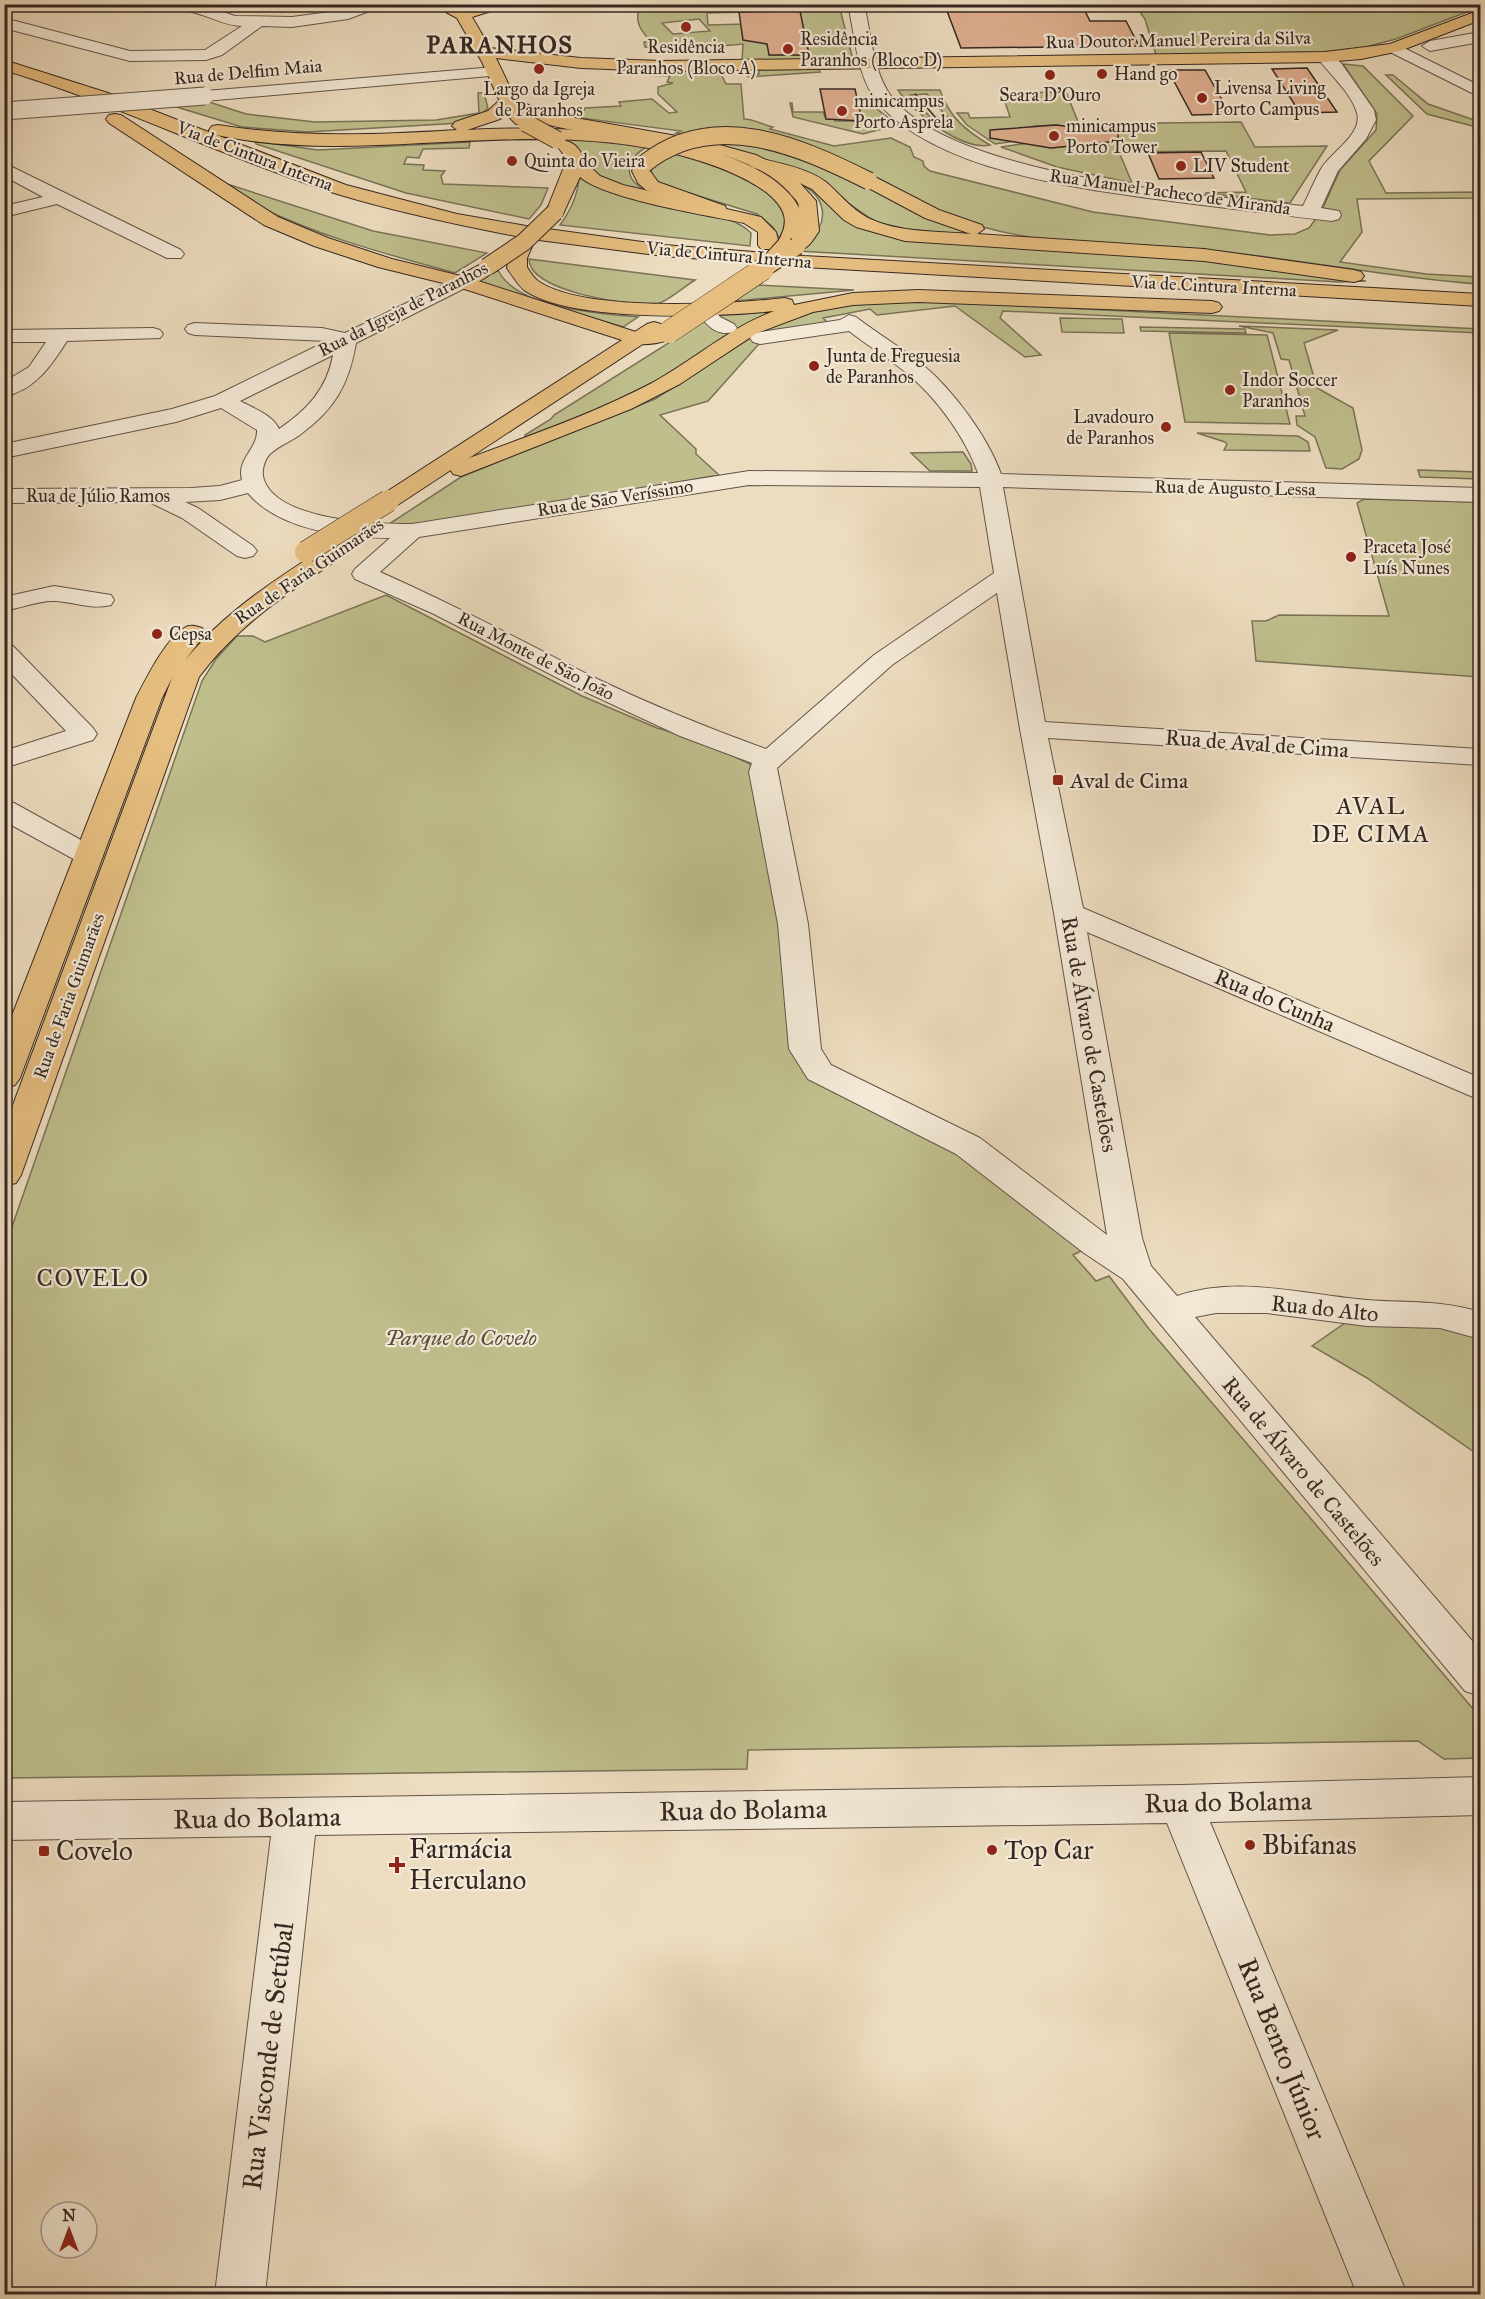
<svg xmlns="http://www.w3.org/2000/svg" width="1485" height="2299" font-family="'IM FELL Great Primer',serif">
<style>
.green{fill:#bfbf8d;stroke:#7a7358;stroke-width:1.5;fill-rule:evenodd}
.building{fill:#e0af90;stroke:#352722;stroke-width:1.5}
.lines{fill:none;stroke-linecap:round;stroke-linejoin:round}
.minor-casing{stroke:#63544a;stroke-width:2}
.major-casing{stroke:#352722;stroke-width:2}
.highway-casing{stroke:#352722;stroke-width:2}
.minor{fill:#f3e9d6;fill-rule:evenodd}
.major{fill:#e6be80;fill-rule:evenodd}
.highway{fill:#e6be80;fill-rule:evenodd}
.tram{stroke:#352722;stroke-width:1.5}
.minor-bridge-casing{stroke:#63544a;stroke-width:19;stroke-linecap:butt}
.major-bridge-far1-casing{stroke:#352722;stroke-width:19;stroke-linecap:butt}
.major-bridge-casing{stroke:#352722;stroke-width:23;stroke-linecap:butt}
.highway-bridge-casing{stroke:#352722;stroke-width:19;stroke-linecap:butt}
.minor-bridge{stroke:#f3e9d6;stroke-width:17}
.major-bridge-far1{stroke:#e6be80;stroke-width:17}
.major-bridge{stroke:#e6be80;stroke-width:22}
.highway-bridge{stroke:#e6be80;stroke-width:17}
.poi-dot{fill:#8f2418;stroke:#f3e9d6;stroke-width:2}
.labels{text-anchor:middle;stroke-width:4.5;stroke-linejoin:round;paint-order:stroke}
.far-poi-label{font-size:18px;fill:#352722;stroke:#f3e9d6;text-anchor:start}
.far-street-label{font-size:18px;fill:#352722;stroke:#f3e9d6}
.street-label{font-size:22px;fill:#352722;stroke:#f3e9d6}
.poi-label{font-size:22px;fill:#352722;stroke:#f3e9d6;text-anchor:start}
.park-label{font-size:22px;font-style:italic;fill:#584d3d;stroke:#f3e9d6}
.far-district-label{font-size:24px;font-weight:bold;letter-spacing:1.5px;fill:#352722;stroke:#f3e9d6}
.neighbourhood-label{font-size:24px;letter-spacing:1.5px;fill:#352722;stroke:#f3e9d6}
.near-street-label{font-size:27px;fill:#352722;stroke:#f3e9d6}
.near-poi-label{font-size:27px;fill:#352722;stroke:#f3e9d6;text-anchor:start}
</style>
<rect width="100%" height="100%" fill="#edddc0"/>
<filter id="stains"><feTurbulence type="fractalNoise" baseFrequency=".00333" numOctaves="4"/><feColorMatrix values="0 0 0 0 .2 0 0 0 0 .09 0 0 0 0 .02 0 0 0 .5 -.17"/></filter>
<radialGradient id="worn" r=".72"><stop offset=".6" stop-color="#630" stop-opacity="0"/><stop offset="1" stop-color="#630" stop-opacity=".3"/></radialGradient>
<path class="green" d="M1480 4V7L1396 39 1358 49 1323 52 1156 55 1145 19 1135 5Z
M639 7 840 9 852 56H841L833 60 742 61 743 44 687 49 645 47 644 42 650 41C640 29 635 23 639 7ZM745 12 746 24 708 25 707 13ZM699 19 710 31 673 34 662 23ZM807 42 809 55H770L768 42Z
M1343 64 1363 66 1413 116 1369 161 1386 193 1480 192V198L1357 199 1362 232 1340 262 1426 274 1480 277V284C1391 278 1303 259 1214 251 1138 243 1057 248 983 227 919 209 863 167 802 142L781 137 688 135 676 133 681 131 581 118 585 108 621 106 619 102 652 99 669 113 677 112 658 94V87L673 83 667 82 670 76 643 75 645 71H640L641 69 717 71 721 74 726 84H741L744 119C754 119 763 125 773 127L770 129 834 146 891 138 910 147 914 157 923 161 924 166 930 171 1093 212 1270 235 1295 234 1309 228 1321 212 1340 170 1376 130 1377 114Z
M819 69 820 72 748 77 747 74H759V70Z
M1386 75H1393L1428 104 1480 122V128L1427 114Z
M940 90C949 117 966 131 990 145 962 151 912 112 898 90ZM927 94 947 117 931 118 910 95Z
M1066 92 1079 124 1241 122 1255 147 1327 146 1290 203 1205 193 1246 192 1226 151 1119 152 1132 183 1057 167 1001 147 1029 143 1051 148 1077 145 1075 128 1056 125 1035 126 1027 128 1015 141 995 144 967 125 957 113H968L970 118 1010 117 1002 93Z
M478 93H484L488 108 483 113 461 123 307 132 242 127 170 105 200 99 246 114 315 122 436 120 479 113Z
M869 98 876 108 897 125 863 134 793 117 790 103H792L793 112H823L826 119H834L835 121H862L858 101Z
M559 136 648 146C622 161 623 182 652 193 634 192 605 182 591 169 579 159 573 145 559 136Z
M255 141 318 150 470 142 469 148 423 149 419 158 407 157 404 164 424 165 423 170 445 171 441 176 443 184 548 188 541 205 529 219 406 193 256 144Z
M710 142 779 145 947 224 983 235 909 230 876 222 799 170Z
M672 151 741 174 776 199 789 219 780 240 773 227 757 214 663 185C657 180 652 178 651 170Z
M579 177C612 198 657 203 695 212 714 216 736 218 751 233L750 246 560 225C571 210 578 195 579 177Z
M794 179 808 185 854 223 1057 247 1295 269 1366 281 1339 282 798 251C814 238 832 220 817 197 812 190 801 184 794 179Z
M224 183 373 231 487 253 455 273C391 255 323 238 262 208 249 202 236 191 224 183Z
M529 259 695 280C686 285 666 303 656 304 630 306 529 292 529 259Z
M498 270C516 308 600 314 638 317L623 327 478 284 477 282Z
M757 285 854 290 735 301Z
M889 299 1480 329V333L1003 311 1000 318 1041 355 1025 357 955 306 877 315 870 309 823 318 829 324 754 341 759 344 708 401 660 415 696 449V454L719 475 479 517 383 528 461 477 655 399 761 331 795 317 822 309Z
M795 307 652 383 594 411 525 437V435L551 419 554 415 713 315Z
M1060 318 1122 319 1124 333 1062 332Z
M1239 326 1338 330 1304 343 1317 388 1353 408 1362 450 1359 459 1342 469 1326 468 1315 437 1297 425 1296 416H1305L1289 360 1281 359 1273 333Z
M1140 327 1245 329 1246 333 1141 331Z
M1169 333 1267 335 1290 424 1185 422Z
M1197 433 1298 436 1308 442 1310 451 1224 450 1227 444 1225 442Z
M963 452 971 464 972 471H930L911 453Z
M1418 470 1480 472V479L1420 477Z
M1364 499 1480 502V677L1256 661 1252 621H1266L1279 615 1389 616 1357 503Z
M386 595 582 696 657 728 699 740 750 764 767 840 796 1058 964 1152 1087 1248 1073 1255 1096 1281 1109 1276 1149 1329 1480 1717V1758L1444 1759 1418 1741 748 1750 747 1769 5 1778V1247L202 681 216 659 237 636H253L265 642Z
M1345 1323 1455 1327 1480 1341V1456L1367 1378 1312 1346Z"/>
<path class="building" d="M1084 9 1090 21H1126L1139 46 961 48 947 11Z
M800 11 809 55H769L767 44 743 40 739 12Z
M1307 68 1337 112 1300 113 1272 69Z
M1168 70H1205L1230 114 1192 115Z
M820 89H855L862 121 826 119Z
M1056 125 1118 133V141L1051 148 990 138V130Z
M1201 152 1214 178 1159 179 1148 153Z"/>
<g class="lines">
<g class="minor-casing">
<path id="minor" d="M102 4H200L235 16 292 17 345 10 359 4H382L380 7 348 19 292 27 262 26 222 55 206 60 130 61 4 28V18L130 51 205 50 242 26C225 26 210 16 192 12 163 7 133 15 104 7Z
M848 4H864C871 33 873 72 891 96 954 177 1203 195 1303 206 1309 194 1314 181 1321 169 1331 152 1363 134 1357 113 1351 92 1329 74 1317 57L1319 54H1331L1341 63 1374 110 1376 120 1366 139 1338 171 1321 208 1339 211 1341 215 1339 219 1332 221C1281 215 1229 208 1178 202 1089 190 942 174 879 104 857 79 855 36 848 4Z
M1480 32V42L1430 51 1422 46 1430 41Z
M1394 43 1480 86V97L1388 51 1386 48 1388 45Z
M495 67 503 72 501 75 205 101 197 96 205 91Z
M4 163 181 250 184 254 181 258H167L57 204 4 217V206L43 197 4 176Z
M462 276 469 278 472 282 469 286 356 343C349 384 335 409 301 434 292 441 278 446 270 454 264 460 261 472 264 480 279 521 376 524 412 524L749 471 978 473C965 437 938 400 909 375 890 359 868 346 849 331L760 344 753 342 750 338 753 334 760 332 840 320 849 315 856 317C878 334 902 348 923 365 953 390 988 437 1001 474L1480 488V502L1003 487 1045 722 1480 749V765L1048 738 1083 908 1480 1078V1100L1087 932 1142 1238 1151 1266 1177 1296C1240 1275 1304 1295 1367 1300 1406 1303 1443 1300 1480 1312V1339L1440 1328 1367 1326 1267 1313H1216L1195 1317 1480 1650V1696L1465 1691 1123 1279 1084 1253 956 1154 808 1079 789 1049 778 924 749 772 752 763 680 736 577 688 434 614 355 579 352 574 355 569 390 538C344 538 279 530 248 493L220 500 185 502 198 508 253 546 257 551 253 556 245 558 237 556 182 518 149 502 4 503V489L191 488 220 486 242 480C236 459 258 449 257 430L221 408 176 422 4 458V444L172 409 215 396 327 341 195 335 188 333 185 329 188 325 195 323 322 328 345 333ZM333 355C327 389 307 410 279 429 273 415 253 408 240 401ZM749 485 980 487 994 573 874 655 766 749C707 728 649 704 593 677 522 641 453 604 380 572L419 537ZM997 593 1020 729 1054 913 1107 1235 980 1138 831 1065 821 1049 808 924 777 768 892 665Z
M706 304 713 306 720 317 734 324 737 328 734 332C716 337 705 324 696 310L699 306Z
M153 328 160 330 163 334 160 338 67 341C50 367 36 389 4 397V382L29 367 46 342H4V330Z
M54 586 111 595 114 600 111 605C90 610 75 602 55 601 40 600 20 608 4 611V597Z
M4 644 13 646 93 728 97 734 93 740 4 768V751L66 731 4 666Z
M4 801 14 803 99 850 103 856 99 862 89 865 79 862 4 821Z
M1480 1777V1815L1210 1822 1407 2294H1357L1167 1823 315 1835 265 2294H215L271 1836 4 1840V1802L1181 1785Z"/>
</g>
<g class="major-casing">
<path id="major" d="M431 4H452L464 10 481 4H506L504 7 472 17 490 48 581 58 661 61 1325 52 1390 44 1480 10V20L1400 51 1361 59 1325 62 661 71 581 68 496 58 515 98 542 112 705 141 756 155 791 173 816 201 819 231C812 242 805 254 790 250L787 246 800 230C800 222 800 210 798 203 796 199 791 195 789 192 733 132 603 146 530 119L528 124H516L505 113 482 62 457 18Z
M566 141C575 143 582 151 583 160L600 176 623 185 761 217 776 232 778 240 775 249H761L758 245V232L744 223C706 215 605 199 580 177L562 216H548L546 212 564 167V155L557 146 560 142Z
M487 261 494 263 497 267C489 278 468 289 455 286L452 282 455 278Z
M654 322 661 324 664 328 661 332 396 506 388 508 380 506 376 501 380 496 647 324Z
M331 547 339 549 343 554 339 559C287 593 236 627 199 677L21 1175 16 1183 4 1186V1129L172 678 162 698 20 1078 15 1085 4 1088V1036L136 698C146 679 165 640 184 628 190 624 196 626 202 628L206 633 176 672C215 619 268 584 323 549Z"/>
</g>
<g class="highway-casing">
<path id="highway" d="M4 60 108 93 346 185 457 214 526 226 664 245 804 256 1480 294V306L804 267 664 256 531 239 534 242 527 258V267C530 272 534 278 538 281 584 313 730 304 785 298L792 300 794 305 853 293 918 290 1212 301 1219 303 1222 307 1219 311 1212 313 918 302 853 305 813 312 757 333 680 384 631 409 461 476 453 474 450 469 453 464C520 439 589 416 652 383 694 360 729 328 774 311 718 317 570 323 524 290 518 285 512 275 507 268L509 255 517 238 521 237C458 225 396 212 334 193 223 157 117 104 4 70Z
M509 96 515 97 517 101 500 119 467 130C550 125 735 128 792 197 807 216 806 232 792 250H778L775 246C791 223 787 209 766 192 741 174 712 164 683 156 568 125 451 146 334 146 294 146 251 143 212 134L209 130 212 126 218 125C298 138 377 135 457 130L452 126 455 122 488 111 503 97Z
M115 114 121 115 278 217 328 238 392 259 469 278 636 332 662 330 669 332 672 336 669 340C656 344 641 346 628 342L455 286 378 267 314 246 264 225 109 123 106 119 109 115Z
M757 158C779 163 807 168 826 182 840 194 851 209 868 218 899 233 937 231 971 234L925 218 863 185 860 181 863 177H875L939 210 982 225 984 229 977 234 1204 249 1354 270 1361 272 1364 276 1361 280 1354 282 1204 261 905 241 856 227 844 220 812 189 787 177 751 167 748 163 751 159Z
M644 159 650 160 653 164 650 171 658 182 725 206 727 210 725 214 718 216 646 190 638 183 632 171 638 160Z"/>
</g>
<use href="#minor" class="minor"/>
<use href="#major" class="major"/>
<use href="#highway" class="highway"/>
<path class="tram" d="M915 94 936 118"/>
<g class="minor-bridge-casing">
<path id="minor-bridge" d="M4 111 205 96"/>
</g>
<g class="major-bridge-far1-casing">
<path id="major-bridge-far1" d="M526 123 557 140
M487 267 524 242 555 212
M761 270 797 246"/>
</g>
<g class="major-bridge-casing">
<path id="major-bridge" d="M669 332 763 269
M306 552 388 501"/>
</g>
<g class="highway-bridge-casing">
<path id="highway-bridge" d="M644 164C714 108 799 146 869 181
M764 269 785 246"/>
</g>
<use href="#minor-bridge" class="minor-bridge"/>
<use href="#major-bridge-far1" class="major-bridge-far1"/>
<use href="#major-bridge" class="major-bridge"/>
<use href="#highway-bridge" class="highway-bridge"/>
</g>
<g class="poi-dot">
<circle cx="686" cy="27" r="6"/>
<circle cx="788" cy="49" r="6"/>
<circle cx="539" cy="69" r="6"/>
<circle cx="1102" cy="74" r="6"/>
<circle cx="1050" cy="75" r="6"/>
<circle cx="1202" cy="98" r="6"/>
<circle cx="842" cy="111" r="6"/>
<circle cx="1054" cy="136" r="6"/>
<circle cx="512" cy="161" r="6"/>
<circle cx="1181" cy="166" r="6"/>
<circle cx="814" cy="366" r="6"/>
<circle cx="1230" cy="390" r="6"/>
<circle cx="1166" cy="427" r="6"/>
<circle cx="1351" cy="557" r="6"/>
<circle cx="157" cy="634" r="6"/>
<rect x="1052" y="774" width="12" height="12" rx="3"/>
<circle cx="1250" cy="1845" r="6"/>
<circle cx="992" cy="1850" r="6"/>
<rect x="38" y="1845" width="12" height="12" rx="3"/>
<path d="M394 1856h6v6h6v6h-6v6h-6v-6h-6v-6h6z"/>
</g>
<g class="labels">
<g class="far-poi-label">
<text x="800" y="45">Residência<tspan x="800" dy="21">Paranhos (Bloco D)</tspan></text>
<text x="686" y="53" text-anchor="middle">Residência<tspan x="686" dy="21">Paranhos (Bloco A)</tspan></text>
<text x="1114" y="80">Hand go</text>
<text x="1214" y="94">Livensa Living<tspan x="1214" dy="21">Porto Campus</tspan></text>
<text x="539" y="95" text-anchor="middle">Largo da Igreja<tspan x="539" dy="21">de Paranhos</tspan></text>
<text x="1050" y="101" text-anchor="middle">Seara D'Ouro</text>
<text x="854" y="107">minicampus<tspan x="854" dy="21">Porto Asprela</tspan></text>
<text x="1066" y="132">minicampus<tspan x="1066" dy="21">Porto Tower</tspan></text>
<text x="524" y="167">Quinta do Vieira</text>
<text x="1193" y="172">LIV Student</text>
<text x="826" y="362">Junta de Freguesia<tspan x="826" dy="21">de Paranhos</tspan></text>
<text x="1242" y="386">Indor Soccer<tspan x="1242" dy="21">Paranhos</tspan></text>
<text x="1154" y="423" text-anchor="end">Lavadouro<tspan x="1154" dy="21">de Paranhos</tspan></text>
<text x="1363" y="553">Praceta José<tspan x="1363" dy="21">Luís Nunes</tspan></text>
<text x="169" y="640">Cepsa</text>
</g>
<g class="far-street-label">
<text transform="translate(1178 40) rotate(-1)" y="6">Rua Doutor Manuel Pereira da Silva</text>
<text transform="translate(248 72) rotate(-5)" y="6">Rua de Delfim Maia</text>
<text transform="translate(255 156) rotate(21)" y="6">Via de Cintura Interna</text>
<text transform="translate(1170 192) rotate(8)" y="6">Rua Manuel Pacheco de Miranda</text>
<text transform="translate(729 255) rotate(5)" y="6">Via de Cintura Interna</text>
<text transform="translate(1214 286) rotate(3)" y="6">Via de Cintura Interna</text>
<text transform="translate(403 309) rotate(-27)" y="6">Rua da Igreja de Paranhos</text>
<text transform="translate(1235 488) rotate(1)" y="6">Rua de Augusto Lessa</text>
<text x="98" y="502">Rua de Júlio Ramos</text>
<text transform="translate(615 498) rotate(-9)" y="6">Rua de São Veríssimo</text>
<text transform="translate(309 571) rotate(-34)" y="6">Rua de Faria Guimarães</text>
<text transform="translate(536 656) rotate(27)" y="6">Rua Monte de São João</text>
<text transform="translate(69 996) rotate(-70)" y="6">Rua de Faria Guimarães</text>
</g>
<g class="street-label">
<text transform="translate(1257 743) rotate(4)" y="8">Rua de Aval de Cima</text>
<text transform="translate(1275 1000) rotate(23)" y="8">Rua do Cunha</text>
<text transform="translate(1090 1034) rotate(80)" y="8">Rua de Álvaro de Castelões</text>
<text transform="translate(1325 1308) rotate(6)" y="8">Rua do Alto</text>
<text transform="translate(1304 1471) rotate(50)" y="8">Rua de Álvaro de Castelões</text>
</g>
<g class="poi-label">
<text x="1070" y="788">Aval de Cima</text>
</g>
<g class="park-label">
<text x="461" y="1345">Parque do Covelo</text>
</g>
<g class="far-district-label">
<text x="500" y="53">PARANHOS</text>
</g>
<g class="neighbourhood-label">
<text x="1371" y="814">AVAL<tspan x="1371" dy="28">DE CIMA</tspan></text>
<text x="93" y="1286">COVELO</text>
</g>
<g class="near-street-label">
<text transform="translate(1228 1802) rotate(-1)" y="9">Rua do Bolama</text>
<text transform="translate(743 1810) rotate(-1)" y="9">Rua do Bolama</text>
<text transform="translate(257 1818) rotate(-1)" y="9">Rua do Bolama</text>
<text transform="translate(1282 2049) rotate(68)" y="9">Rua Bento Júnior</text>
<text transform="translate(268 2056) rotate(-83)" y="9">Rua Visconde de Setúbal</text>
</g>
<g class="near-poi-label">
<text x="1262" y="1854">Bbifanas</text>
<text x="409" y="1858">Farmácia<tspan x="409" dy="31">Herculano</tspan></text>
<text x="1004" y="1859">Top Car</text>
<text x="56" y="1860">Covelo</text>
</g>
</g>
<rect width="1485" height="2299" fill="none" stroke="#edddc0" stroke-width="24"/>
<rect x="6" y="6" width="1473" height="2287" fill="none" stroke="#352722" stroke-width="3"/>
<rect x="12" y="12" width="1461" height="2275" fill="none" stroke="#352722" stroke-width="1.5"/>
<g transform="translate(69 2230)"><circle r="28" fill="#f3e9d6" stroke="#a79b8e" stroke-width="1.5"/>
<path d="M0-4.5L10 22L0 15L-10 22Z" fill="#8f2418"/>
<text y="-9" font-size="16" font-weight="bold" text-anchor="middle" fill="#352722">N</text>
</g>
<rect width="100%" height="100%" filter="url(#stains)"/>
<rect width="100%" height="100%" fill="url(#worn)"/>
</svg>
